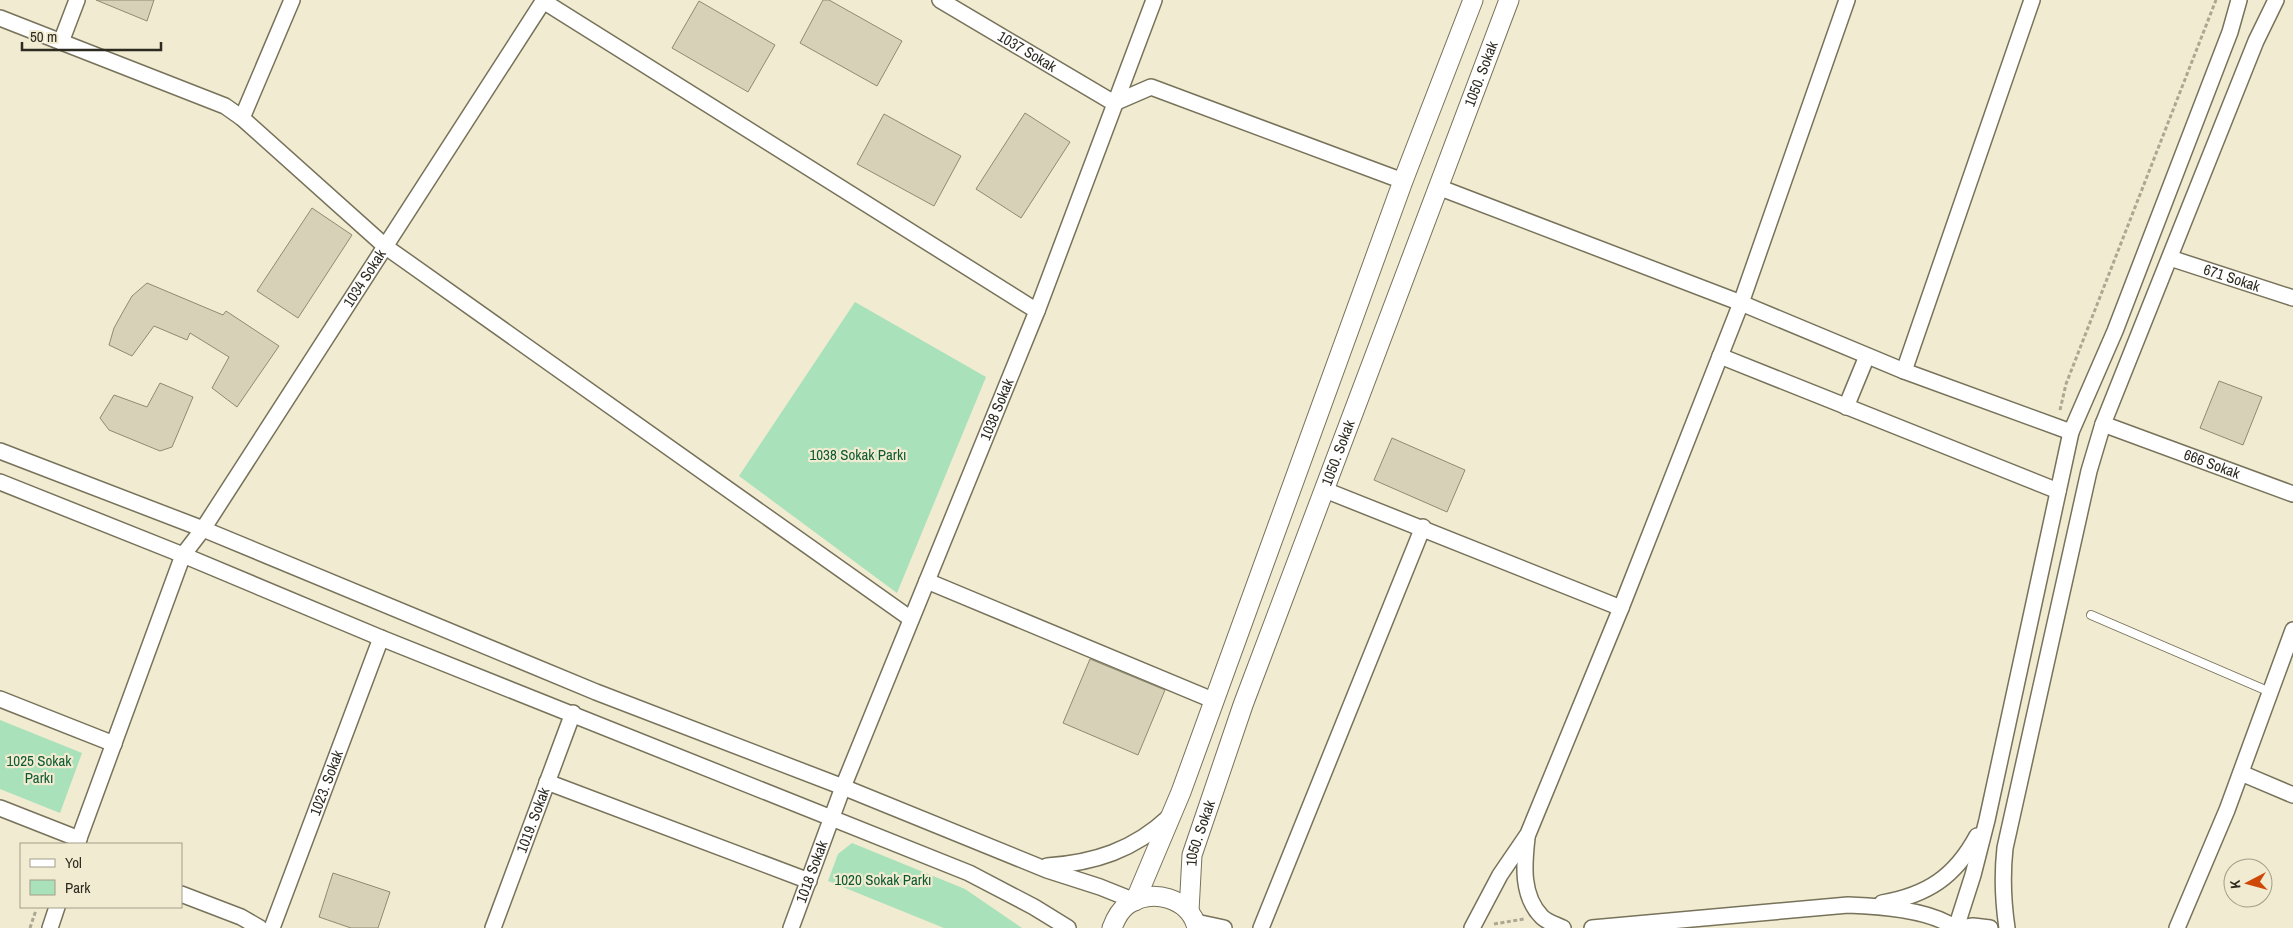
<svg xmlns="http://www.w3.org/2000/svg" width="2293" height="928" font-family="'Archivo Narrow',sans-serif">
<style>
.green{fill:#a9e1ba}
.building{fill:#d7d1b7;stroke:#908a72}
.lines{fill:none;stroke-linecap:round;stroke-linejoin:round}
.service-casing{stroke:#77725a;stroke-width:10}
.minor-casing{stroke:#77725a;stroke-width:18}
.tertiary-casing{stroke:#77725a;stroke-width:21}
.path{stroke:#aca793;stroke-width:3;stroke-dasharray:4 2.5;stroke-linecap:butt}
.service{stroke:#fff;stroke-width:8}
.minor{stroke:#fff;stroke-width:15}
.tertiary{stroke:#fff;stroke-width:19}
.labels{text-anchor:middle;stroke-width:4.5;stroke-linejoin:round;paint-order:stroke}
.street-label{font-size:15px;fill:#2d2a20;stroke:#f1ebd1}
.park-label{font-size:15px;fill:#0d5a32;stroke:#f1ebd1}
</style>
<rect width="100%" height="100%" fill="#f1ebd1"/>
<path class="green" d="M855 302 986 377 897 593 739 476Z
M0 720 82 753 60 813 0 789Z
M852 843 965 889 1022 928H944L828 881 838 854Z"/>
<path class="building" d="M96 0H154L147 21Z
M823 0H829L902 41 877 86 800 43Z
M699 1 775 45 748 92 672 48Z
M1025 113 1070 142 1021 218 976 189Z
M884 114 961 156 934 206 857 164Z
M312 208 352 235 298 318 257 291Z
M147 283 223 315 226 311 279 346 237 407 212 388 229 357 190 333 187 340 154 326 132 356 109 345 114 328 124 310 132 296Z
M2219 381 2262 397 2243 445 2200 428Z
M160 383 193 397 172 447 160 451 109 430 100 418 114 395 147 407Z
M1392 438 1465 470 1447 512 1374 480Z
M1090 659 1165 690 1138 755 1063 723Z
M333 873 390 892 378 928H351L319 917Z"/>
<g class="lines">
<g class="service-casing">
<path id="service" d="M2091 615 2270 692"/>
</g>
<g class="minor-casing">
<g id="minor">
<path id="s1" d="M940 0 1114 103"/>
<path d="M543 1 1037 311"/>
<path d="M0 18 225 106 242 118 386 247 911 619"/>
<path d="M61 42 77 0"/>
<path d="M1114 103 1151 87 1403 181"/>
<path d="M242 118 292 0"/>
<path d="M1438 187 1741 303 1904 371 2071 432"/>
<path id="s2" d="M2170 258 2293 298"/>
<path d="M1720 356 2058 491"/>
<path d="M1904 371 2032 0"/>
<path d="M1846 407 1867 356"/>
<path id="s3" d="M2103 424 2293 494"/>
<path d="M0 451 203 529 596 692 843 787 1047 870 1100 887 1135 901"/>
<path d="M0 482 183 555 381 638 969 873 1034 907 1068 928"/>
<path d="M1325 490 1621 608"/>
<path d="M927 581 1215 701"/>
<path d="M0 699 114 744"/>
<path d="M2241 773 2293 795"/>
<path d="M547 782 809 881"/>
<path d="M0 808 79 839"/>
<path d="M1527 838C1524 864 1521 896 1542 917 1547 922 1557 925 1563 928"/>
<path id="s4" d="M77 844 183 555 203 529 544 0"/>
<path d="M1047 866C1094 863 1134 850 1169 817"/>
<path d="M181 894 241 917 260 928"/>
<path d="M1882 903C1927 895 1955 877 1977 836"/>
<path d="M1196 922 1224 928"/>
<path d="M50 928 57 907"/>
<path id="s5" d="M272 928 381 638"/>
<path id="s6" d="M493 928 573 713"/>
<path id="s7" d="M791 928 843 787 1037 311 1154 0"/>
<path d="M1261 928 1423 527"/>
<path d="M1472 928 1500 875 1528 834 1621 608 1741 303 1847 0"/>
<path d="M1592 928 1848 905C1877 906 1931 910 1955 928"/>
<path d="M1956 928 1973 875 1987 820 2071 432 2115 331 2230 32 2239 0"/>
<path d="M1961 928 1973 926 1990 928"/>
<path d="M2007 928C2003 901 2002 875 2005 848L2089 471 2103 424 2256 41 2276 0"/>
<path d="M2177 928 2227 810 2293 630"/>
</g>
</g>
<g class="tertiary-casing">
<g id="tertiary">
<path d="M1135 901 1181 792 1403 181 1473 0"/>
<path id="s8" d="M1189 911 1192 855 1243 705 1509 0"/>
<path d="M1112 928C1115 920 1119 911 1127 905 1151 887 1190 898 1197 928"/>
</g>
</g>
<path class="path" d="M2060 410 2066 384 2216 0
M1494 924 1524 919
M30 928 36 910"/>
<use href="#service" class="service"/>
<use href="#minor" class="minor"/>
<use href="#tertiary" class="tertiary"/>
</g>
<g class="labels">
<g class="street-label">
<text dy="5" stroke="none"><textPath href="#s1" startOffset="101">1037 Sokak</textPath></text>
<text dy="5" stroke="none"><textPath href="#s8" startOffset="889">1050. Sokak</textPath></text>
<text dy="5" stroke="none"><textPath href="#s2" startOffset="65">671 Sokak</textPath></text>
<text dy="5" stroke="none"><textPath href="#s4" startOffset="639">1034 Sokak</textPath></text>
<text dy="5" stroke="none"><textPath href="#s7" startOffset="558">1038 Sokak</textPath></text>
<text dy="5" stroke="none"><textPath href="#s8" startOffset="484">1050. Sokak</textPath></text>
<text dy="5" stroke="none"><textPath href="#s3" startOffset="116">666 Sokak</textPath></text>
<text dy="5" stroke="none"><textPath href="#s5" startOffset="155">1023. Sokak</textPath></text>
<text dy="5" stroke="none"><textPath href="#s6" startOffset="115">1019. Sokak</textPath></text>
<text dy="5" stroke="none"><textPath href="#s8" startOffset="79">1050. Sokak</textPath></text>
<text dy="5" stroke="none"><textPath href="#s7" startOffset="60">1018 Sokak</textPath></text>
</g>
<g class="park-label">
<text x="858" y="460">1038 Sokak Parkı</text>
<text x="39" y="766">1025 Sokak<tspan x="39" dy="17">Parkı</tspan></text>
<text x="883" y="885">1020 Sokak Parkı</text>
</g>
</g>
<rect x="20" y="843" width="162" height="65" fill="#f1ebd1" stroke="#a39e8a"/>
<rect x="30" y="859" width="25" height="8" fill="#ffffff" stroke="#a39e8a"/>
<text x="65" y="868" font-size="15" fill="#2d2a20">Yol</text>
<rect x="30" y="880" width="25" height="15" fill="#a9e1ba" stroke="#a39e8a"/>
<text x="65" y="893" font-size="15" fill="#2d2a20">Park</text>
<g transform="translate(2248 883) rotate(264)"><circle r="24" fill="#f1ebd1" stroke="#a39e8a"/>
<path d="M0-4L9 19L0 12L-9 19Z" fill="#ce4907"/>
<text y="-8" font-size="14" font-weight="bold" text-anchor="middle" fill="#2d2a20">K</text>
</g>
<path d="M22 42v8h139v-8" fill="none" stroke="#2d2a20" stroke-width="2.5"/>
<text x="30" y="42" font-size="15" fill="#2d2a20" stroke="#f1ebd1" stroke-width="4" paint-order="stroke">50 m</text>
</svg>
